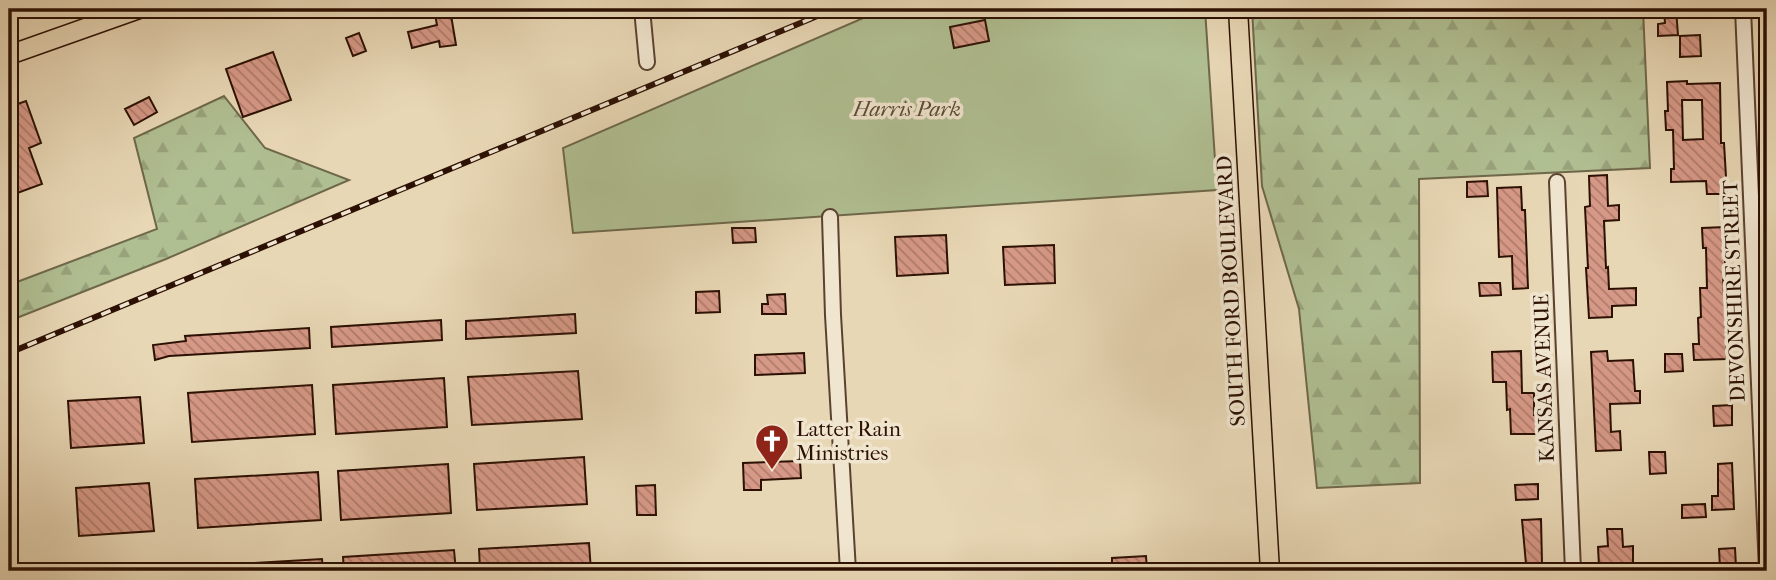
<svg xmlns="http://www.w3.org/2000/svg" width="1776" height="580" font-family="'IM FELL French Canon',serif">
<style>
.green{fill:#b0bf92;stroke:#6e684a;stroke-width:2}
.forest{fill:url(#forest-firs);stroke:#6e684a;stroke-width:2}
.building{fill:url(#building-back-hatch);stroke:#2c1003;stroke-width:2;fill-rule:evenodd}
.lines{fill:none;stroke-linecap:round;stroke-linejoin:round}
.minor-casing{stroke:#5b4230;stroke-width:18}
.major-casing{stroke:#2c1003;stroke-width:21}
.minor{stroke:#f0e5cf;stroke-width:14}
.major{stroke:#e8d7b5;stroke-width:18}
.rail-casing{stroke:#2c1003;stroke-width:6}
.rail{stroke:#f0e5cf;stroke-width:3.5;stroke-dasharray:10;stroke-linecap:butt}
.labels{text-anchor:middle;stroke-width:7;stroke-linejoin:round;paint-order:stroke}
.park-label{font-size:21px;font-style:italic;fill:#5a4d35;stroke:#f0e5cf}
.street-label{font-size:21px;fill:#2c1003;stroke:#f0e5cf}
.poi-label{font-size:21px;fill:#2c1003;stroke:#f0e5cf;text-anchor:start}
</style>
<defs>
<pattern id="forest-firs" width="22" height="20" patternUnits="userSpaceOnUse" patternTransform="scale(1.75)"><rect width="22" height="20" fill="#b0bf92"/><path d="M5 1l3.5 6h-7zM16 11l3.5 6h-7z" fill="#98a37c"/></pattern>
<pattern id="building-back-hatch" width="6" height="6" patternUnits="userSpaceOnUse" patternTransform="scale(1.75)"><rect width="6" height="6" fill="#d79987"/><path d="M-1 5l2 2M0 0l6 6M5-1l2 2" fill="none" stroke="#af7b6c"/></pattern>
</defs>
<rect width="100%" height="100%" fill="#e8d7b5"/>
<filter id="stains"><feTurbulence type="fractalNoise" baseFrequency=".00286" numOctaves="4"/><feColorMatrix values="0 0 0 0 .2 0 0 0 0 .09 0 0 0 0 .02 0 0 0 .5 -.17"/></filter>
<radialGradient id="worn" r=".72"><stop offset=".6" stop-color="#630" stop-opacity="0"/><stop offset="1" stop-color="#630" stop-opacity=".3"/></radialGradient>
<path class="green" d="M884 9H1205L1217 190 573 233 563 148Z"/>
<path class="forest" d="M1252 9H1643L1650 168 1419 179 1420 483 1317 488 1299 309 1262 186Z
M224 96 265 148 349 180 166 259 9 321V285L157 229 134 138Z"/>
<path class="building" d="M434 9H450L456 45 440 47 439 41 412 48 408 32 437 25Z
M1664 9H1676L1678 35 1658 36V24L1665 23Z
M985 20 989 41 954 48 950 27Z
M359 33 366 51 353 56 346 38Z
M1700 35 1701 56 1680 57V36Z
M273 52 291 100 243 117 226 69Z
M1687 81V84L1720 83 1721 143H1724L1727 194H1707L1706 181 1671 182V169H1674L1673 130H1666L1665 111H1668L1667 82ZM1682 100H1702L1703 139 1683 140Z
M149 97 157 112 134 125 125 109Z
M26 101 41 143 29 148 42 184 9 196V107Z
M1607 175 1608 206 1619 205V220L1604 221 1606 268 1608 267 1609 289 1636 288V305L1612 306V317L1589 318 1586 268H1588L1585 207 1590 206 1589 176Z
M1487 181 1488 196 1467 197V182Z
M1521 187 1522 210H1525L1528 288 1513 289 1512 256 1499 257 1497 188Z
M1725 227V274L1723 275 1727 359 1694 360 1693 344H1699L1698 318 1701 317 1700 288H1707L1706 248H1703L1702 228Z
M732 228H755L756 242 733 243Z
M946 235 948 273 897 276 895 237Z
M1054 245 1055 283 1005 285 1003 247Z
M1479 283H1500L1501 295 1480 296Z
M719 291 720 312 696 313V292Z
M785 294 786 314H762V304H768L767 295Z
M575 314 576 333 466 339V321Z
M441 320 442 340 332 347 331 327Z
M309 328 310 348 169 356 155 360 153 345 186 341 185 336Z
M1521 351 1522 393H1534V415H1538V434H1511L1510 409 1507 410 1506 382H1493L1492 352Z
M1607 351 1608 361 1633 360 1635 391H1640V403L1610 404 1611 432 1620 431 1621 450 1596 451 1591 352Z
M804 353 805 373 755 375V355Z
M1665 354H1682L1683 371 1665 372Z
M578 371 582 419 472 425 468 377Z
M444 378 447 427 336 434 333 385Z
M312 385 315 434 192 442 188 393Z
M140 397 144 443 71 448 68 401Z
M1732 405V425L1714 426 1713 406Z
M1649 452H1665L1666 473 1650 474Z
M584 457 587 504 477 510 474 464Z
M800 461 801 478 761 480V490H744L743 463Z
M1732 463 1734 509 1712 510V496H1718V464Z
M448 464 451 513 341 520 338 471Z
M318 472 321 520 198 528 195 479Z
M149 483 154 531 79 536 76 488Z
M1538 484V499L1516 500 1515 485Z
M655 485 656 515H637L636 486Z
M1705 504 1706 517 1682 518V505Z
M1541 519 1542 563 1526 564 1522 520Z
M1607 529H1622L1623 547 1633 546V565L1599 566 1598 547 1608 546Z
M589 543 591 571H535V565L480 569 479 549Z
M1735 548 1736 567 1720 568 1719 549Z
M454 550 456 571H344L343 557Z
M1146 556 1147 571H1112V558Z
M322 559 323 571H255V563Z"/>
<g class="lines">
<g class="minor-casing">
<path id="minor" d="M642 9 647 62
M1743 9 1767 571
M1557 182 1573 571
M830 217 833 315 848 571"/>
</g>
<g class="major-casing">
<path id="major" d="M1238 9 1270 571
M9 55 139 9"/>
</g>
<use href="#minor" class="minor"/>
<use href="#major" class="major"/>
<g class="rail-casing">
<path id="rail" d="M9 353 834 9"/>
</g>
<use href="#rail" class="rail"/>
</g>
<defs>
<g id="church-pin" transform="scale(1.75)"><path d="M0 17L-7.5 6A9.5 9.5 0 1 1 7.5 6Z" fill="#8f2418" stroke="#f0e5cf"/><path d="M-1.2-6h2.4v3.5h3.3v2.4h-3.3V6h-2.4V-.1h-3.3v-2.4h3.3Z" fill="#fff"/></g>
</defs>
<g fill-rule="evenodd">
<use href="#church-pin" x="772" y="441"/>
</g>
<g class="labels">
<g class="park-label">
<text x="907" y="116">Harris Park</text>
</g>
<g class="street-label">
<text transform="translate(1231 291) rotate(-93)" y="7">SOUTH FORD BOULEVARD</text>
<text transform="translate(1734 291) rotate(-92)" y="7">DEVONSHIRE STREET</text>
<text transform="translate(1544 378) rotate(-92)" y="7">KANSAS AVENUE</text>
</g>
<g class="poi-label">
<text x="796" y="436">Latter Rain<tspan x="796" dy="24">Ministries</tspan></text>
</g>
</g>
<rect width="1776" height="580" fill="none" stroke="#e8d7b5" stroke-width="35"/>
<rect x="10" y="10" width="1755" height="559" fill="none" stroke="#2c1003" stroke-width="3.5"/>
<rect x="18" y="18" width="1741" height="545" fill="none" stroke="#2c1003" stroke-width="2"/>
<rect width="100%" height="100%" filter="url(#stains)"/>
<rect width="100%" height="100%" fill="url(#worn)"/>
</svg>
